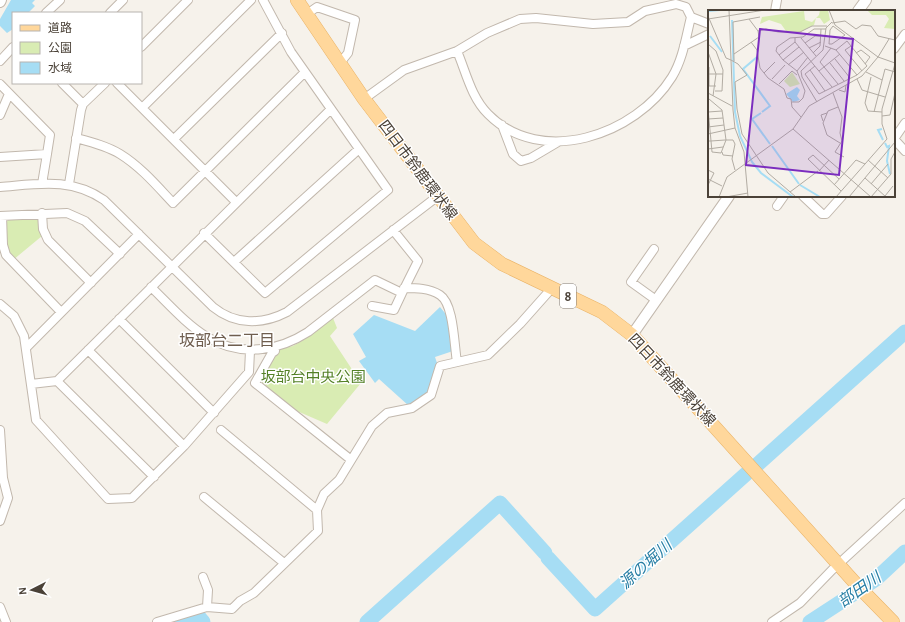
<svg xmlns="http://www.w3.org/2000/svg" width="905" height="622" font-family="'Alegreya Sans','Noto Sans JP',sans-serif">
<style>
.green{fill:#d9ecb3}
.water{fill:#a6ddf4}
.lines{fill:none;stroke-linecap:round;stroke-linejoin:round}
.river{stroke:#a6ddf4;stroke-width:15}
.minor-casing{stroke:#c2b8ad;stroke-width:10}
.tertiary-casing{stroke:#c2b8ad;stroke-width:12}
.primary-casing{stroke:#eab366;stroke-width:14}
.minor{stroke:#fff;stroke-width:8}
.tertiary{stroke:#fff;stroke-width:10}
.primary{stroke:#ffd79b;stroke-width:13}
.labels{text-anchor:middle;stroke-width:3;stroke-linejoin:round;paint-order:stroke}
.shield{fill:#fff;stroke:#817b74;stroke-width:1}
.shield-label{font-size:14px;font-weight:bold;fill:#4b4238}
.street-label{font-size:15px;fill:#4b4238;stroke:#fff}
.park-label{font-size:15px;fill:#548127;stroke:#fff}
.neighbourhood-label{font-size:16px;fill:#6f5e4f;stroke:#fff}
.water-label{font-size:16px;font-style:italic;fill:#277ea4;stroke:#fff}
.inset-river{fill:none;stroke:#a6ddf4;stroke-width:2}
.inset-road{fill:none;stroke:#b2aca3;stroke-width:1}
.view{fill:#7b2cbf;fill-opacity:0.15;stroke:#7b2cbf;stroke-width:2}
.inset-edge{fill:none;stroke:#4b4238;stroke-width:2}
</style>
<rect width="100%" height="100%" fill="#f6f2eb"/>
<path class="green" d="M36 217 40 221 42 236 13 260C7 249 0 231 8 220Z
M333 318 337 328 330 336 361 383 327 424 290 408 258 381 274 356 281 349 293 346 308 337Z"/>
<path class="water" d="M11 0H35L32 3 35 6 28 13H13V29L7 33 0 26V19Z
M440 307 449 318 450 343 453 351 435 357 437 363 427 395 409 406 379 379 375 383 359 361 366 357 353 334 374 315 415 331Z"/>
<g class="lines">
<path class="river" d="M758 464 905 332
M548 558 595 609 746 474
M173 622 197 615 203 622
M367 622 500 503 545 553
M810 622 876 579 905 552"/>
<g class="minor-casing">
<path id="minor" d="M775 11 777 0
M46 13 60 0
M110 13 123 0
M307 14 317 7 355 20 348 53 340 63
M684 46 709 34
M141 47 188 0
M894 49 905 34
M457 51C466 72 471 97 488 114 541 168 636 135 672 77 683 59 686 37 691 17
M0 61 13 47
M62 83 83 104
M117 83 236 202
M0 84 50 135 47 154 0 157
M364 99 404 70 457 51 487 33 520 19 536 18 593 24 628 22 645 11 676 4 686 7 691 17 709 24
M142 108 251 0
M0 115 9 94
M905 123 894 139 905 151
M502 125 513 154 521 161 531 158 558 142
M76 138C91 142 107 146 120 154 141 167 157 186 173 203L305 72
M174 139 282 33
M42 184 47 154
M69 184 81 110 83 104 105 83
M0 187C38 184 71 177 104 200L213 307C235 325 262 325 287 312L438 196
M803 196 822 214H826L842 196
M777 206 784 196
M42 213 43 229 48 240 91 283
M0 216 67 213 85 221 120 254
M2 216 3 245 6 255 61 312
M204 233 265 293 388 190 291 52 263 0
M654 249 631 282 656 300
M234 262 359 149
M151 287C184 319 211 355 262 349 279 347 294 341 308 332L375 280 402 293 418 261 393 230
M404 288C416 288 429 288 440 295 454 304 454 345 457 362
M0 304 14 316 24 336 36 420 108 499 132 498 184 446 249 372 250 351
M372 306 394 310 402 293
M119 319 214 413
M27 347 139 234
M275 347V351L272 353 255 383 350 459
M88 350 184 446
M57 381 154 477
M31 384 57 381 331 109
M0 430 3 478 8 498 0 521
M221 430 317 510
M204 497 284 563
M203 577 208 590 207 607
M0 607 6 622
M157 622 207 607 232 609 240 601 254 593 318 531 317 510 324 494 339 480 372 426 387 413 412 408 431 395 440 366 488 355 520 324 552 288
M772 622 800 603 832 570 905 503"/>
</g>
<g class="tertiary-casing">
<path id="tertiary" d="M0 2 1 0
M858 11 866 0
M632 335 729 196"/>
</g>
<g class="primary-casing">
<path id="primary" d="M297 0 364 99 474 243 502 264 602 312 632 335 856 584 893 622"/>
</g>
<use href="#minor" class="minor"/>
<use href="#tertiary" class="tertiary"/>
<use href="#primary" class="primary"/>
</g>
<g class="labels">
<rect class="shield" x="560" y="284" width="16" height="24" rx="3"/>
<g class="shield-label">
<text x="568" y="301">8</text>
</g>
<g class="street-label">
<text transform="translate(418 170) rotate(53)" y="5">四日市鈴鹿環状線</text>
<text transform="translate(672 380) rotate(47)" y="5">四日市鈴鹿環状線</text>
</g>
<g class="park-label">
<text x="313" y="382">坂部台中央公園</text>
</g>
<g class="neighbourhood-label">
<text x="227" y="346">坂部台二丁目</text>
</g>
<g class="water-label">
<text transform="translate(645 564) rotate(-42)" y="6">源の堀川</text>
<text transform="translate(859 589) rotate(-35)" y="6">部田川</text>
</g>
</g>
<g transform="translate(708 10)">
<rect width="187" height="187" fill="#f6f2eb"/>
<path d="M112 0H120L122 10 116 14 112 8H108L106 15 92 22 78 21 73 14 61 10 52 14 54 7 96 1 97 10 104 12 111 5ZM159 0H187V19L176 18 181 9 178 5H164ZM84 62 92 74 82 77 76 71Z" fill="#d9ecb3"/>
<path d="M89 77 92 80 89 86 92 90 85 92 78 84Z" fill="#a6ddf4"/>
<path class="inset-river" d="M0 1 12 0M24 10 27 102 32 126 44 152 53 163 85 187M2 26 14 42M49 47 35 59 62 96 54 102M53 103 44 109 62 134M174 119 170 120 175 130M177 133 179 137 181 136 179 151 182 164M64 136 91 174M92 175 112 187"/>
<path class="inset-road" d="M21 0 23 50 30 54 39 65 27 72 29 99 34 124 60 163 88 187M121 0 127 15 170 47 181 29M0 6 18 48 23 50 25 100 27 118 36 142 40 187M0 9 57 0M124 13 137 11 148 19 154 15 163 16 170 26 187 30M125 16 137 25 124 34H121L122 20ZM50 21 58 19 70 22H92L104 16H119M87 28V32L124 77M93 28 108 46M43 32 49 40 52 58 60 68 76 79 79 88 83 89 84 97 93 107M97 33 107 26H113M0 34 8 41 15 60 14 81H7M117 36 128 40 149 65M143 36 137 40 154 61M101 38 113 32M123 38 112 52 130 74M0 42 8 64 5 86M105 43 112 36 113 19M148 43 153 40 162 47 157 54M26 44 51 27 50 21 41 9M71 45 87 32M127 49 142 68M75 50 91 37M26 51 25 12 52 7M122 53 136 71M80 55 96 42M107 56 97 64 111 84 149 65 159 56 139 31 128 40M1 57V76H8M102 60 117 81M89 61 75 50 68 41 69 37 82 28 95 27 106 19H118M111 61 132 44M158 62 174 70M56 63 67 52M0 64H15M163 67 157 93 160 101 174 102M64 69 77 55M149 69 154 80 177 87M71 74 84 61 89 65M131 80 137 82 138 75M0 83 24 96M125 83 134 107 132 123 134 131 127 142 136 147M1 89 14 100 18 130H25L27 134 24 149 27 160M84 92H91L95 88 97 81 89 61 100 47M109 92 94 67 93 61 115 40 118 18 124 12M130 97 120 101 115 113 119 125 132 133M0 99 3 131 4 142 13 143 18 130H17L3 131H0M0 102 14 101M166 102 177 59 187 62M174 106 182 105 187 83M0 109 15 108M115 111 113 105 119 103M0 117 16 115M85 119 163 187 183 164V149L187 142M0 124 27 118M0 139 15 137M14 142 15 145 25 146M160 150 180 168M0 160 6 163 0 175M111 161 121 150M157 168 178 187M0 169 14 176M131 169 105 145 100 149 133 181M163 174 180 154M126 175 148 150 157 154M82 182 110 161M177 186 185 176M11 187 19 167 85 119 101 96 154 66 170 47 187 53M18 187 40 183M128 187 179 129 174 114V99L187 54M141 187 187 132"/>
<path class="view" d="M52 19 145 29 131 165 38 155Z"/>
<rect width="187" height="187" class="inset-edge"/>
</g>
<rect x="12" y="12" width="130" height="72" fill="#ffffff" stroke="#b7b3af"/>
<rect x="20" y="25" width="20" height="6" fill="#ffd79b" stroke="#b7b3af"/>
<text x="48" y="32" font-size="12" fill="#4b4238">道路</text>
<rect x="20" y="42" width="20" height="12" fill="#d9ecb3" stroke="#b7b3af"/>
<text x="48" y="52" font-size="12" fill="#4b4238">公園</text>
<rect x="20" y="62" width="20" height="12" fill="#a6ddf4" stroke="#b7b3af"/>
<text x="48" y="72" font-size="12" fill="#4b4238">水域</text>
<g transform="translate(32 590) rotate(264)" stroke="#ffffff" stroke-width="3" paint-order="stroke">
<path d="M0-3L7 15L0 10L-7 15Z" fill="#4b4238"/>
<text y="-6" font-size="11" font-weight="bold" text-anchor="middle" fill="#4b4238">N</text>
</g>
</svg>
